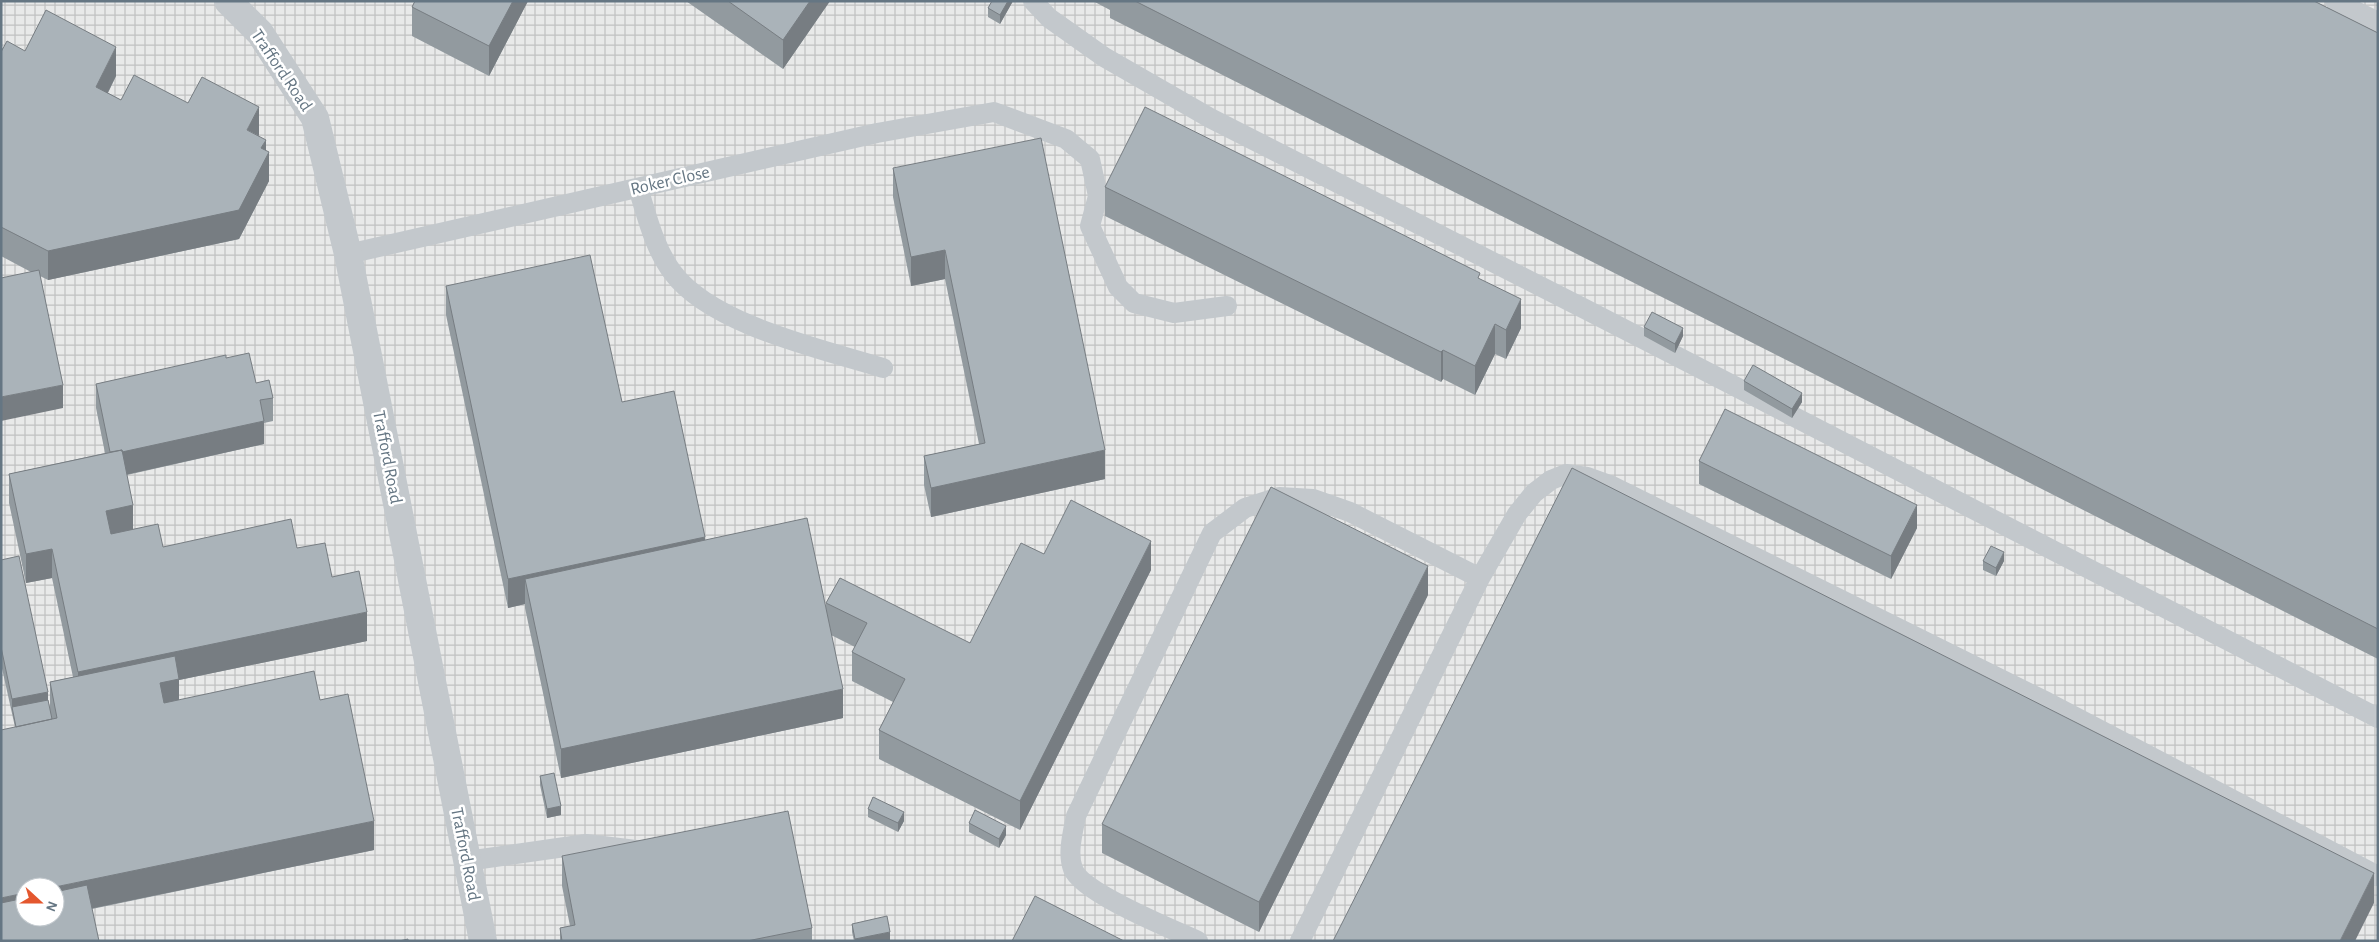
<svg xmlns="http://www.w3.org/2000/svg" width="2379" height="942" font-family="'Alegreya Sans',sans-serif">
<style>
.industrial{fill:url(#industrial-grid);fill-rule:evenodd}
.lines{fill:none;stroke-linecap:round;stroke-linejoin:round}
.lane{stroke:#c3c8cc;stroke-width:20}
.street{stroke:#c3c8cc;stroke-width:28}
.wall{fill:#929a9f}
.shaded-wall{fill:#777d82}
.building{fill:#aab3b9;stroke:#777d82}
.labels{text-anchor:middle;stroke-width:5;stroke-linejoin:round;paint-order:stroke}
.street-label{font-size:18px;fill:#657683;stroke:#fff}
</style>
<defs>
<pattern id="industrial-grid" width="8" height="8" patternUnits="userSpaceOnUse" patternTransform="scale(1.25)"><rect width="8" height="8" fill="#e8e9e9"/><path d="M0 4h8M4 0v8" fill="none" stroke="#c0c1c2"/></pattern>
</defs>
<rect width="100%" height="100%" fill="#fafaf8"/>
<path class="industrial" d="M1 1H2378V941H1ZM25 887H55V917H25Z"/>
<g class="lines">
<path class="lane" d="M1033 1 1049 18 1104 57 1210 118 1581 307 2378 718
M2335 1 2378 22
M638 188C647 216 654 248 673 273 712 325 822 349 883 368
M348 254 877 133 994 112 1066 139 1090 159 1098 196 1090 226 1118 287 1134 303 1174 313 1227 306
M467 861 586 844 636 850
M1198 941C1172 929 1082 893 1073 869 1067 853 1073 832 1076 816L1212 533 1245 508 1279 497 1313 499 1350 512 1480 578
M1300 941 1480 578 1517 514 1534 493 1551 480 1566 474 1587 477 1612 486 2047 702 2378 876"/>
<path class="street" d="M228 1 260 33 315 118 348 254 483 941"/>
</g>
<path class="wall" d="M415 1H528L489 76 412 36V7Z
M686 1H830L783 69Z
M1013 1 1000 24 988 17V8Z
M1093 1H2314L2378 33V659L1110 18V10Z
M1 48 25 51 116 76 108 93 121 100 188 103 259 136 266 151 269 181 239 239 48 280 40 276 63 408 31 272 1 256Z
M893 168 1105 479 931 517 924 485V456L979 444 945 279 911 286 893 197Z
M1105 187 1480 279 1521 328 1506 359 1495 354 1475 395 1443 379 1441 382 1105 216Z
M446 286 622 402 705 540 826 612V603L970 643 1044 554 1151 570 1020 830 879 759V730L893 702 852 681V652L855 647 831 635 843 718 561 778 525 608V604L508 608 446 315Z
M1644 327 1683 336 1675 353 1644 336Z
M226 358 273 398V421L264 423V444L127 475 133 529 163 547 297 548 332 577 367 641 179 680V700H320L374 850 92 909 15 727 1 664V560L48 700 50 711V682L73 677 52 578 26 583 9 503V474L105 453 96 408V384Z
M1744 381 1802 402 1792 418 1744 390Z
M1699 461 1917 528 1891 579 1699 484Z
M1983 561H2004L1996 576 1983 570Z
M1428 595 1259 932 1102 853V824Z
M540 776 561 815 547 818 540 785Z
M868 809 904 821 898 832 868 817Z
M969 823 1006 835 999 848 969 832Z
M562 856 812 928V941H560V928L570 926 562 886Z
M852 924 890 940 854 941 852 932Z"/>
<path class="shaded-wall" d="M513 1H528L489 76V46Z
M810 1H830L783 69V40Z
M1008 1H1013L1000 24V15Z
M116 47V76L96 116V87Z
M259 107V136L247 130Z
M266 140V157L269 152V181L239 239 48 280V251L261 148Z
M945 250V279L911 286V257Z
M1521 299V328L1506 359V330Z
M1495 324V354L1475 395V366Z
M1683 328V336L1675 353V344Z
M1443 350V379L1441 382V352Z
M63 385V408L1 421V397Z
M1802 393V402L1792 418V409Z
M264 421V444L111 478V454Z
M1105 450V479L931 517V488Z
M133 505V534L106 540V511Z
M1917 505V528L1891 579V556Z
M705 537V566L525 579V604L508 608V579Z
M1151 541V570L1020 830V801Z
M52 549V578L26 583V554Z
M2004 552V561L1996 576V568Z
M1428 566V595L1259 932V902Z
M367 612V641L179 680V709L160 713 78 702V672Z
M843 689V718L561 778V749Z
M48 692V709L12 707V699Z
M561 806V815L547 818V809Z
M904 812V821L898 832V823Z
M374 821V850L55 916V887Z
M1006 826V835L999 848V839Z
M2374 873V903L2355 941H2340Z
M25 893V917L1 928V898Z
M890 932V940L855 941V939Z"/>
<path class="building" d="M415 1H513L489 46 412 7Z
M728 1H810L783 40Z
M992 1H1008L1000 15 988 8Z
M1135 1H2314L2378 33V629Z
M46 10 116 47 96 87 121 100 134 75 188 103 202 77 259 107 247 130 266 140 261 148 269 152 239 210 48 251 1 227V52L7 41 25 51Z
M1145 107 1480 273 1478 278 1521 299 1506 330 1495 324 1475 366 1443 350 1441 352 1105 187Z
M1041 138 1105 450 931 488 924 456 985 443 945 250 911 257 893 168Z
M590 255 622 402 674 391 705 537 508 579 446 286Z
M39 270 63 385 1 397V278Z
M1652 312 1683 328 1675 344 1644 327Z
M249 353 256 383 269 380 273 398 260 400 264 421 122 452V450L110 452 96 384 226 355V358Z
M1753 365 1802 393 1792 409 1744 381Z
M1725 409 1917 505 1891 556 1699 461Z
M122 450 133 505 106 511 111 534 158 524 163 547 291 519 297 548 325 543 332 577 359 571 367 612 78 672 52 549 26 554 9 474Z
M1572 468 2374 873 2340 941H1333Z
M1271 487 1428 566 1259 902 1102 824Z
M1071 500 1151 541 1020 801 879 730 905 679 852 652 867 623 826 603 840 578 970 643 1021 543 1044 554Z
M807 518 843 689 561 749 525 579Z
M1991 546 2004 552 1996 568 1983 561Z
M19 556 48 692 12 699 1 647V560Z
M175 656 179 679 160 683 164 703 314 671 320 700 348 694 374 821 55 887H25V893L1 898V730L57 718 50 682Z
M48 700 52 719 16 727 12 707Z
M554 773 561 806 547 809 540 776Z
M873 797 904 812 898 823 868 809Z
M975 810 1006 826 999 839 969 823Z
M788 811 812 928 747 941H562L560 928 575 925 562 856Z
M87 885 99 941H1V903L25 898V917H55V892Z
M1035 896 1124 941H1012Z
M887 916 890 932 855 939 852 924Z
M408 939V941H399Z"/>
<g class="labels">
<g class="street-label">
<text transform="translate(282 70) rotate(56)" y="6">Trafford Road</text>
<text transform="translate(670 180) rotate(-13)" y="6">Roker Close</text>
<text transform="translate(388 457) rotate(79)" y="6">Trafford Road</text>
<text transform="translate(466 854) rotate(79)" y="6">Trafford Road</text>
</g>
</g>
<rect width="2379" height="942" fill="none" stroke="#657683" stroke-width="5"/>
<g transform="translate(40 902) rotate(111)"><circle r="24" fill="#ffffff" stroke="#c1c8cd"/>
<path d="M0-4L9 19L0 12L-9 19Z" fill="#e4572e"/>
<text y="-8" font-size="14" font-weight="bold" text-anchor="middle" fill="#657683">N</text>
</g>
</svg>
